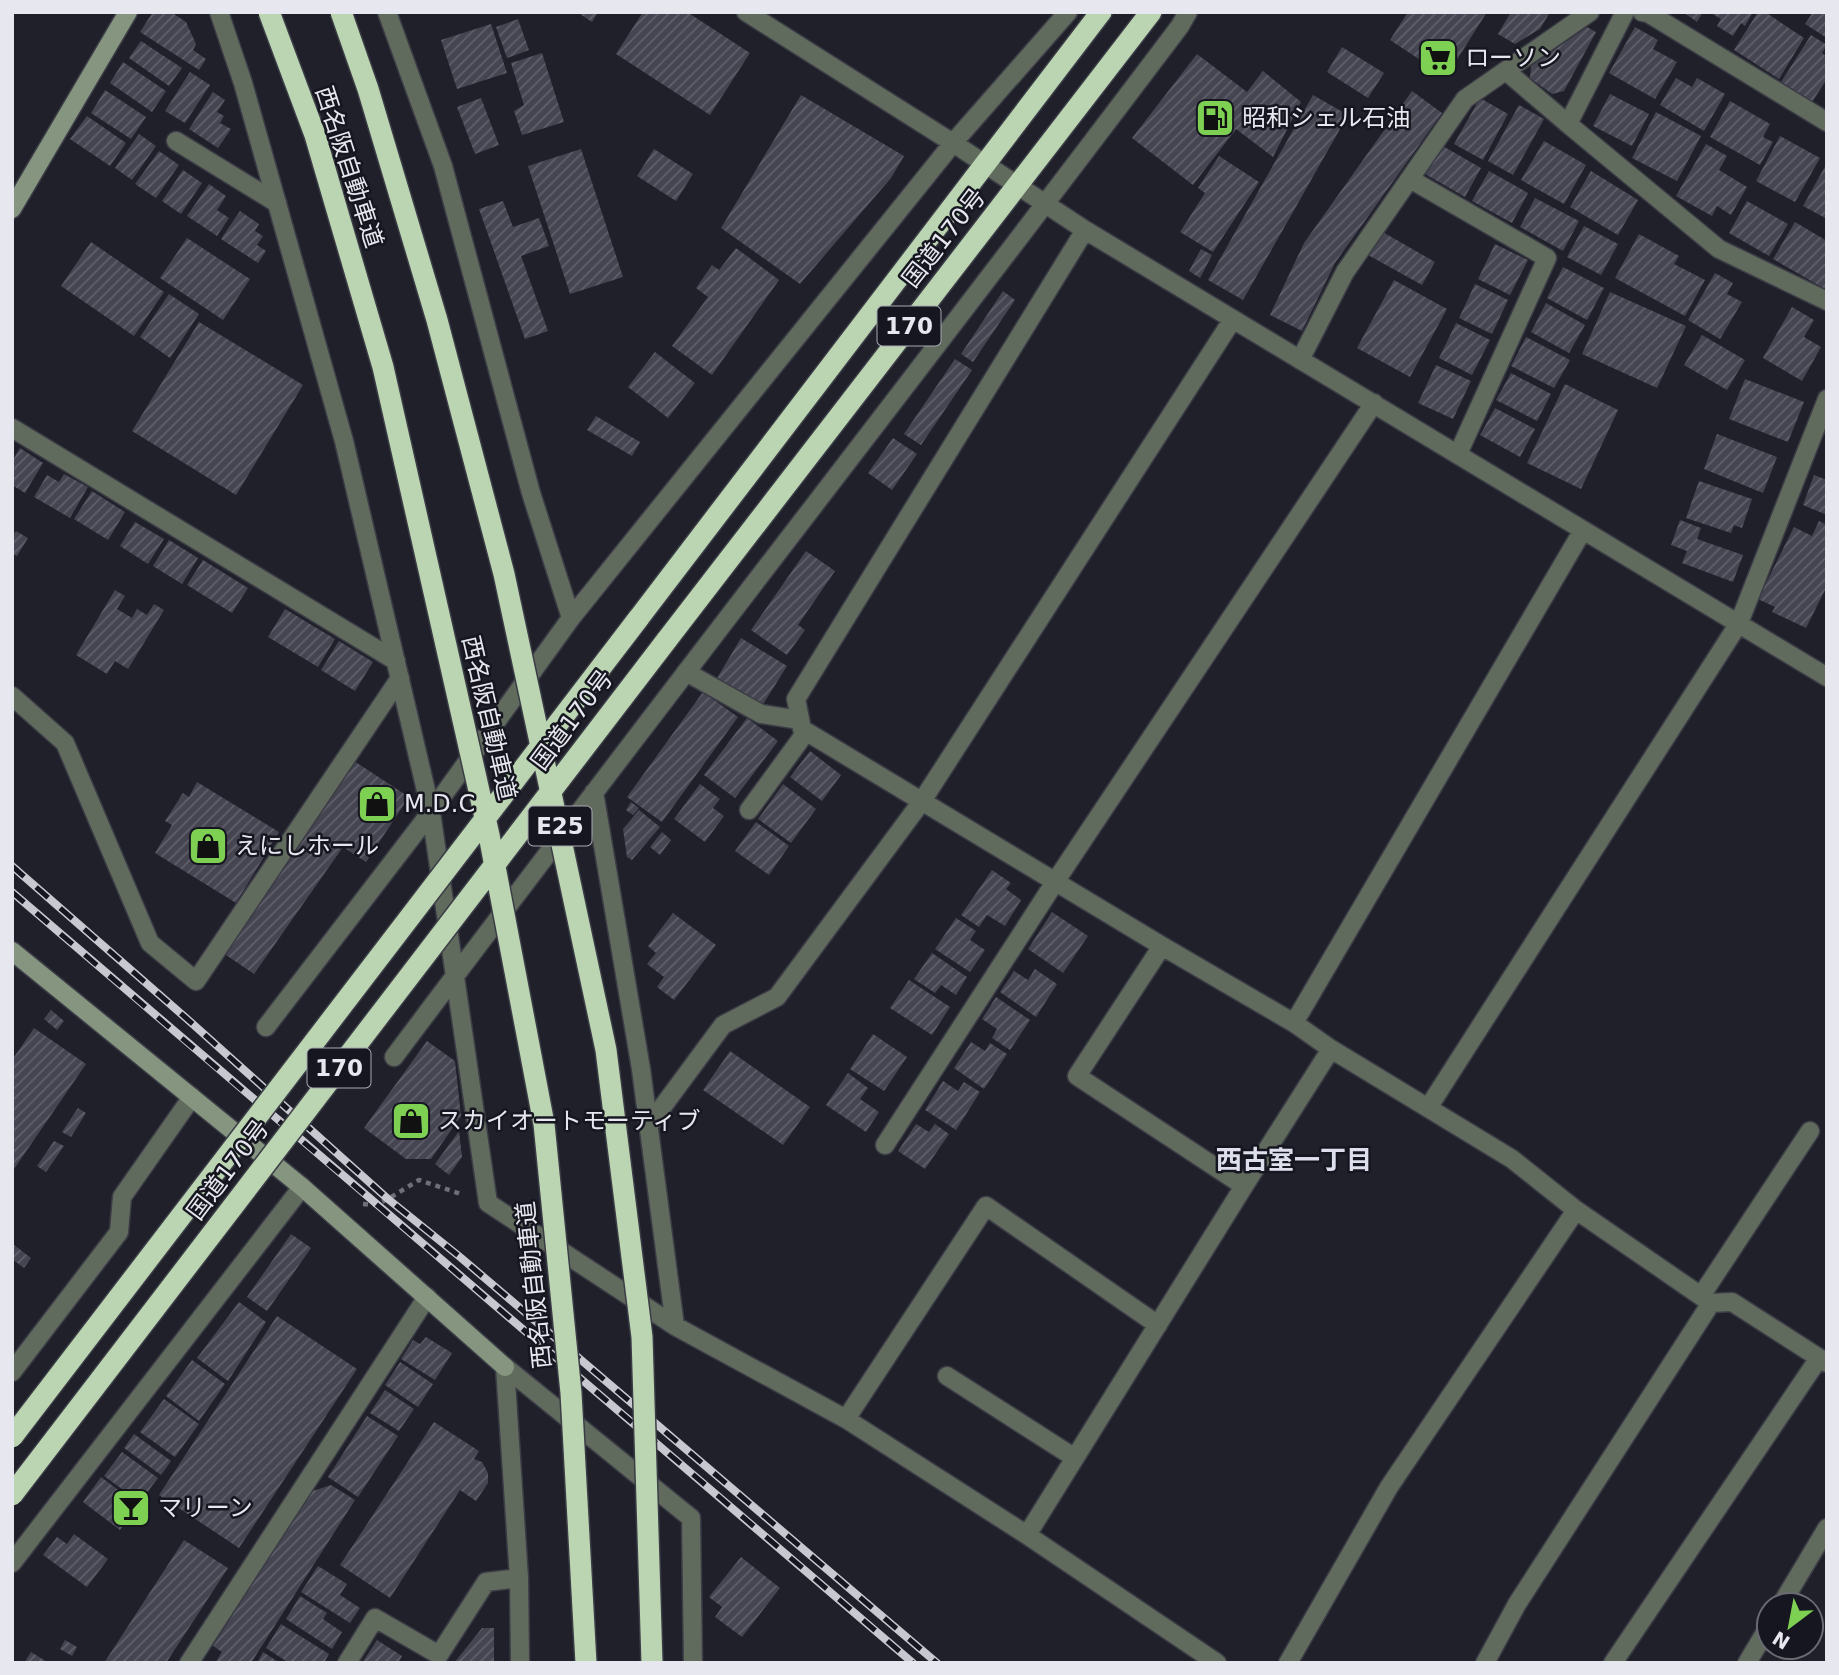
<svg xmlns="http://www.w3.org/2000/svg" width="1839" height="1675" font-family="'DejaVu Sans','Noto Sans JP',sans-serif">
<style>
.building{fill:url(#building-hatch)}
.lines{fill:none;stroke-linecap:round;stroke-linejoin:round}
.lane-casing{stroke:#3b3c46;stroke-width:21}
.street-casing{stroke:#3b3c46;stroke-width:21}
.secondary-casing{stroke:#3b3c46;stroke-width:21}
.highway-casing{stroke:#3b3c46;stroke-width:24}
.path{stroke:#6e6f78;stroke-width:4.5;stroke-dasharray:5 5;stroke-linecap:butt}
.lane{stroke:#616b5d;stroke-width:18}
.street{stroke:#616b5d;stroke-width:18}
.secondary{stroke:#85957f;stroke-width:18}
.highway{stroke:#bbd4b1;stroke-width:21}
.rail-casing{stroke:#c8c9d0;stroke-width:8}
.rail{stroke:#161620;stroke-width:5;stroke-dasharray:16;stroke-linecap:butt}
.highway-bridge-casing{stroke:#3b3c46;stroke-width:24;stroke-linecap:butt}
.highway-bridge{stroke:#bbd4b1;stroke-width:21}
.labels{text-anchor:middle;stroke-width:5;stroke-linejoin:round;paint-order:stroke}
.shield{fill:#161620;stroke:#a8a9b1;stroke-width:2}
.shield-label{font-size:23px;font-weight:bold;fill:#e7e8ef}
.poi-label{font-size:24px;fill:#e7e8ef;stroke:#161620;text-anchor:start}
.street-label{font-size:24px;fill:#e7e8ef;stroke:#161620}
.neighbourhood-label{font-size:26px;font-weight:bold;fill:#dddfed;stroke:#161620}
</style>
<defs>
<pattern id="building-hatch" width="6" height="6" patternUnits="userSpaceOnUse" patternTransform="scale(1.75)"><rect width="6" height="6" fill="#444551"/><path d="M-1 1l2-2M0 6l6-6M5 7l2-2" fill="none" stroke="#5f606a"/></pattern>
</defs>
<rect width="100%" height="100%" fill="#1f202a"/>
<path class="building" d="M153 12H171L186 22 196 44 193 50 206 59 199 70 140 32Z
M577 12H598L592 22Z
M643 12H687L750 53 710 115 616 54Z
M1408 12H1487L1446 77 1390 40Z
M1511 12H1550L1540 29 1515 44 1498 34Z
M1683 12H1703L1697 22Z
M1709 12H1753L1745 26 1741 23 1733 36 1717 26 1721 19Z
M1758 12H1765L1804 38 1779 79 1734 50Z
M1813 12H1827V38L1805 24Z
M518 19 529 50 507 58 496 27Z
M491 24 507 73 457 89 441 40Z
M1587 27 1596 32 1564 91 1552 94 1530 78 1531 66Z
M1635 27 1658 40 1653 49 1677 62 1655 99 1609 73Z
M1811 35 1827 45 1822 53 1827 57V79L1812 102 1781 82Z
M141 41 182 68 169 86 129 58Z
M1342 47 1384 73 1368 98 1327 72Z
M542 53 564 122 522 135 514 111 524 105 511 63Z
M1197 54 1247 92 1263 71 1301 102 1273 157 1236 129 1193 185 1132 138Z
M123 62 166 91 152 112 110 83Z
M190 72 210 85 185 123 165 111Z
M1676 78 1692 87 1697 78 1725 94 1704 131 1660 105Z
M105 90 146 117 131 139 91 113Z
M1412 91 1442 113 1335 263 1302 331 1270 315 1304 243Z
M213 92 225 100 217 112 224 116 220 123 231 129 218 148 189 129Z
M1610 94 1649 114 1632 146 1593 126Z
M801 95 904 156 891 178 800 284 721 228Z
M1313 95 1348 115 1243 300 1208 280Z
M481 98 499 145 475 154 457 107Z
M1480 98 1508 114 1483 160 1454 144Z
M1730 101 1770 124 1763 137 1773 142 1760 165 1710 137Z
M1519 105 1544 119 1513 175 1488 161Z
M1656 112 1701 136 1677 181 1632 158Z
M87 116 126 143 110 166 70 139Z
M139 134 156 146 132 180 115 168Z
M1780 136 1820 158 1795 202 1756 181Z
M1544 141 1586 165 1564 204 1521 180Z
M1706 144 1727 156 1719 170 1747 187 1731 215 1717 206 1712 216 1676 196Z
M1441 145 1481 168 1465 197 1425 174Z
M581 149 623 277 570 294 528 166Z
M654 149 693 174 676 201 637 176Z
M159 151 179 165 156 198 135 184Z
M1219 156 1259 182 1213 252 1180 232 1205 193 1198 188Z
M1827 163V219L1803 206Z
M183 170 202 183 181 214 162 201Z
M1489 171 1528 193 1512 223 1472 201Z
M1591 171 1638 200 1618 235 1570 207Z
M209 184 226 196 217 210 229 218 217 236 187 216Z
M1535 198 1579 221 1563 251 1520 227Z
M503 201 513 227 539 218 549 246 521 256 548 331 525 339 479 209Z
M1747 201 1788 224 1769 256 1729 233Z
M240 211 259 224 255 231 263 236 257 245 266 251 258 263 221 239Z
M1795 222 1827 241V286L1825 289 1773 259Z
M1584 226 1618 244 1601 275 1567 257Z
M1381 231 1435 262 1422 285 1368 255Z
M1639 234 1679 256 1674 264 1705 280 1685 316 1615 278Z
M187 238 250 279 223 320 160 278Z
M91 242 164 292 134 336 61 286Z
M1495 244 1528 260 1510 295 1478 279Z
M736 248 779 280 712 375 672 346 708 297 696 288 712 265 719 270Z
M1201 249 1212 255 1200 278 1189 271Z
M1563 267 1604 288 1587 320 1547 298Z
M1715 273 1733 283 1727 294 1742 302 1720 339 1688 320Z
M1394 280 1447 309 1410 377 1357 348Z
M1475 284 1508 300 1492 334 1459 318Z
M1003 291 1015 300 973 362 961 354Z
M1610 292 1686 326 1657 388 1582 354Z
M169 294 199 314 170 358 140 337Z
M1546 303 1585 325 1569 353 1531 332Z
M1792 307 1814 320 1804 337 1821 347 1802 381 1763 358Z
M199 322 303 385 236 495 132 431Z
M1456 323 1490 340 1472 375 1439 358Z
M1702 335 1745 360 1727 390 1684 365Z
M1526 337 1570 360 1554 388 1511 366Z
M655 352 695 383 668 418 628 387Z
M955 359 972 370 921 445 904 434Z
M1436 365 1471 381 1453 419 1418 403Z
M1511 373 1551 394 1537 421 1496 400Z
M1745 379 1804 402 1788 442 1729 419Z
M1565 384 1618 410 1581 489 1527 463Z
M1495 408 1535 429 1520 457 1480 435Z
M596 416 640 442 632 456 587 430Z
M1717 434 1777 457 1763 493 1704 469Z
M893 438 917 454 892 490 868 473Z
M20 448 43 463 25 493 12 485V457L14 458Z
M64 474 88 487 70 518 34 497 47 475 59 482Z
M1814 475 1827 480V515L1803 505Z
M1699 481 1752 499 1742 528 1734 525 1731 533 1686 518Z
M92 491 125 512 108 540 74 519Z
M1680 520 1701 528 1697 539 1743 555 1733 582 1682 563 1687 551 1671 545Z
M1819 521 1827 525V586L1806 628 1772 612 1775 607 1758 599 1794 527 1812 536Z
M135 522 164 539 148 564 120 546Z
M16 531 28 538 17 556 12 554V537Z
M169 540 198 558 182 584 153 566Z
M806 551 835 571 798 625 805 630 787 655 751 630Z
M203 560 248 588 232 613 187 585Z
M115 590 125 596 117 609 132 618 137 609 147 615 154 604 164 610 128 669 115 661 107 674 76 655Z
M285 609 335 639 318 667 268 637Z
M741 638 787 666 762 706 717 678Z
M339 641 373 662 355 691 321 670Z
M703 692 738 717 662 822 627 797Z
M747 718 778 741 735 798 704 775Z
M810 751 841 775 822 801 790 777Z
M351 759 409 797 366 862 343 847 254 974 223 953Z
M197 782 279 832 236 903 155 853 172 825 165 821 183 793 189 797Z
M700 784 720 799 713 808 724 816 705 842 674 819Z
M783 784 816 809 791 843 758 819Z
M631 802 639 808 633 815 626 810Z
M639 810 660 827 632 860 627 857 623 829Z
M756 822 789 846 769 875 735 851Z
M662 832 671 840 660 855 650 847Z
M992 870 1011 883 1006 889 1021 900 1005 926 987 915 979 927 961 915Z
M1052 912 1088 936 1063 973 1028 949Z
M673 913 716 945 674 1000 657 987 664 977 647 964 656 953 648 946Z
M956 918 976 931 970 940 985 950 970 972 935 949Z
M932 953 967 977 956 995 941 985 935 993 914 979Z
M1035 969 1057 984 1036 1017 1000 992 1014 971 1028 980Z
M909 980 950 1007 932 1035 890 1008Z
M996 997 1030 1020 1010 1050 992 1038 997 1029 982 1019Z
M51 1010 64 1021 57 1030 44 1019Z
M34 1028 86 1064 12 1172V1060Z
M873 1034 907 1057 884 1091 850 1069Z
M427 1041 455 1061 461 1116 431 1159H406L364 1128Z
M971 1042 985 1051 990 1043 1007 1054 984 1089 954 1068Z
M730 1051 810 1107 783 1145 703 1090Z
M848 1073 868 1088 860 1099 879 1112 866 1132 826 1105Z
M943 1081 958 1091 964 1082 980 1092 956 1130 925 1110Z
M78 1108 86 1113 71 1137 62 1132Z
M916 1124 929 1132 935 1124 949 1134 925 1169 898 1151Z
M459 1131 462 1157 449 1175 435 1164Z
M54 1141 64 1146 46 1172 37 1166Z
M291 1234 311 1248 267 1311 247 1297Z
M14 1245 31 1258 24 1268 12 1259Z
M239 1302 266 1322 228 1381 197 1358Z
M277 1316 357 1369 239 1548 159 1495Z
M426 1337 452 1353 435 1380 401 1359 413 1340 420 1344Z
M192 1360 225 1384 199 1421 166 1396Z
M400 1362 433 1384 418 1407 385 1385Z
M385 1390 414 1409 399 1431 370 1413Z
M164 1399 199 1424 175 1457 140 1432Z
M367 1416 398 1436 358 1497 328 1477Z
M434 1422 479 1451 474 1459 482 1462 488 1473V1483L476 1501 460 1490 390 1598 340 1565Z
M134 1434 171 1461 161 1475 124 1448Z
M122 1452 158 1478 140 1502 104 1476Z
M101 1477 138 1505 120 1530 83 1502Z
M331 1485 355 1500 251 1663H215L222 1652 213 1646 310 1492Z
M74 1534 108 1559 87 1587 43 1555 57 1537 67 1544Z
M184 1540 228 1568 166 1663H104Z
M741 1557 780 1588 742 1637 715 1617 722 1607 709 1597Z
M318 1566 347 1584 340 1595 360 1608 350 1623 301 1592Z
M300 1596 327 1613 323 1619 342 1632 332 1649 286 1619Z
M281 1624 329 1654 324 1663H289L266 1648Z
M482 1628H494V1663H454Z
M65 1640 77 1647 72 1656 60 1649Z
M377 1640 402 1656 398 1663H362Z
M31 1652 49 1663H24Z
M263 1652 280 1663H257Z"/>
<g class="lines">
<g class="lane-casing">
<path id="lane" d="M1506 71 1568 124
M176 141 277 203
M1410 179 1547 258 1458 454
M686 672 761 714 800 720
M12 696 65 743 150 943 196 981 400 678
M749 810 806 732
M649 1125 723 1025 777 997 922 801
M189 1663 427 1297"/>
</g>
<g class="street-casing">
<path id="street" d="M219 12 243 83 344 441 431 812 266 1027
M387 12 443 166 531 493 571 618
M746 12 953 143 1085 230 1827 677
M1068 12 953 143 571 618 431 812 488 1203 675 1326 846 1419 1027 1535 1217 1663
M1625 12 1568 124 1719 249 1827 301
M1642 12 1648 13 1827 122
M1085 230 796 699 802 729 1162 946 1294 1023 1331 1049 1512 1159 1576 1210 1711 1303 1517 1604 1485 1663
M1300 360 1345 272 1465 99 1590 12
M12 428 396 661
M594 792 641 1069 675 1326
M922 801 1233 319
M1162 946 1077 1076 1244 1186
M1294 1023 1583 530
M394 1057C653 711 920 371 1180 26L1188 12
M1428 1108 1739 623 1827 399
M885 1145 1055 882 1374 403
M1701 1296 1810 1131
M1711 1303 1732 1302 1827 1363
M505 1367 691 1518 693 1663
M505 1367 519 1578 520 1663
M12 1372 119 1232 122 1197 192 1097
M947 1376 1075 1458
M846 1419 986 1206 1158 1325
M1027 1535 1244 1186 1331 1049
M12 1563 302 1187
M1781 1605 1827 1528
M347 1663 375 1618 439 1655 486 1582 519 1578
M1288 1663 1389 1487 1576 1210
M1613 1663 1819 1358
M1747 1663 1769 1626"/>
</g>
<g class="secondary-casing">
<path id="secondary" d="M12 209 128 12
M12 951 302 1187 505 1367"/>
</g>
<g class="highway-casing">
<path id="highway" d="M638 619 1101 12
M666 641 1151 12"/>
</g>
<path class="path" d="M363 1204 375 1205 388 1199 419 1180 461 1194"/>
<use href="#lane" class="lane"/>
<use href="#street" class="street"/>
<use href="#secondary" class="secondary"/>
<use href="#highway" class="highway"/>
<g class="rail-casing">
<path id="rail" d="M12 866 186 1018 388 1199 460 1257 937 1663
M12 892C311 1150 613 1405 913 1663"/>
</g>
<use href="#rail" class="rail"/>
<g class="highway-bridge-casing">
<path id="highway-bridge" d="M269 12 315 135 383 367 489 835 544 1124 571 1393 586 1663
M341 12 368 89 437 320 504 574 606 1050 642 1337 652 1663
M12 1437 638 619
M12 1495 666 641"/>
</g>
<use href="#highway-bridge" class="highway-bridge"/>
</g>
<defs>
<g id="supermarket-square" transform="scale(2.0125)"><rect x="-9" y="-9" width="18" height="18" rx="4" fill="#7ed053" stroke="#161620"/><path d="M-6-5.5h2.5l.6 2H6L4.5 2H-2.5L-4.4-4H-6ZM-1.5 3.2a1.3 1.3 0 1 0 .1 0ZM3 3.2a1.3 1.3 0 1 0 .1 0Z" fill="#111"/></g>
<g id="fuel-square" transform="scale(2.0125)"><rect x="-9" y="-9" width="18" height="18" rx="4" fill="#7ed053" stroke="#161620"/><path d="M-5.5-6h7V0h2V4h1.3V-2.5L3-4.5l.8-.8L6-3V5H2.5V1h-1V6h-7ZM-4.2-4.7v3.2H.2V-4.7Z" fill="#111"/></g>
<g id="shop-square" transform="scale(2.0125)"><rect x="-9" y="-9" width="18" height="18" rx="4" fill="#7ed053" stroke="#161620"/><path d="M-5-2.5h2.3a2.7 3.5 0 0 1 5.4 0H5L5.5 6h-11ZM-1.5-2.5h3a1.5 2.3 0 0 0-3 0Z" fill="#111"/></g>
<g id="bar-square" transform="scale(2.0125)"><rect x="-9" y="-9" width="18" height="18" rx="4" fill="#7ed053" stroke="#161620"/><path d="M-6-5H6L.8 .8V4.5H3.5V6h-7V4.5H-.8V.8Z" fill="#111"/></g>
</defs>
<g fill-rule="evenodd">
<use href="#supermarket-square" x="1438" y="58"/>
<use href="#fuel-square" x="1215" y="118"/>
<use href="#shop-square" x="377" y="804"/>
<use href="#shop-square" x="208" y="846"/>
<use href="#shop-square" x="411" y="1121"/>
<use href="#bar-square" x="131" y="1508"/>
</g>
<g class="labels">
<g class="shield">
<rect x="877.5" y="306.5" width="63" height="39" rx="5"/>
<rect x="528.5" y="806.5" width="63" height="39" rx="5"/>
<rect x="307.5" y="1048.5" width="63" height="39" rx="5"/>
</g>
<g class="shield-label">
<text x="909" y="334">170</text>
<text x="560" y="834">E25</text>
<text x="339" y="1076">170</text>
</g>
<g class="poi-label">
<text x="1465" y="66">ローソン</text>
<text x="1242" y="126">昭和シェル石油</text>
<text x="404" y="812">M.D.C</text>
<text x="235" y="854">えにしホール</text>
<text x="438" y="1129">スカイオートモーティブ</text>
<text x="158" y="1516">マリーン</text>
</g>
<g class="street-label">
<text transform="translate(349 167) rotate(72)" y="8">西名阪自動車道</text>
<text transform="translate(944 238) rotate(-52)" y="8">国道170号</text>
<text transform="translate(489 718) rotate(77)" y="8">西名阪自動車道</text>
<text transform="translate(572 720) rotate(-53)" y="8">国道170号</text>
<text transform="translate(228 1170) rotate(-53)" y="8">国道170号</text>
<text transform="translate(534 1285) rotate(-96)" y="8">西名阪自動車道</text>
</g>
<g class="neighbourhood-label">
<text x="1294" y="1169">西古室一丁目</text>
</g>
</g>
<rect width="1839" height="1675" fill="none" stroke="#e7e8ef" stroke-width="28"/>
<g transform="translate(1790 1626) rotate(212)"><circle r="33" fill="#161620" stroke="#6a6a73" stroke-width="2"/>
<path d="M0-5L12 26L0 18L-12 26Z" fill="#7ed053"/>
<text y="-10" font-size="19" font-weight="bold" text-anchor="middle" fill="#e7e8ef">N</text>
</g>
</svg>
